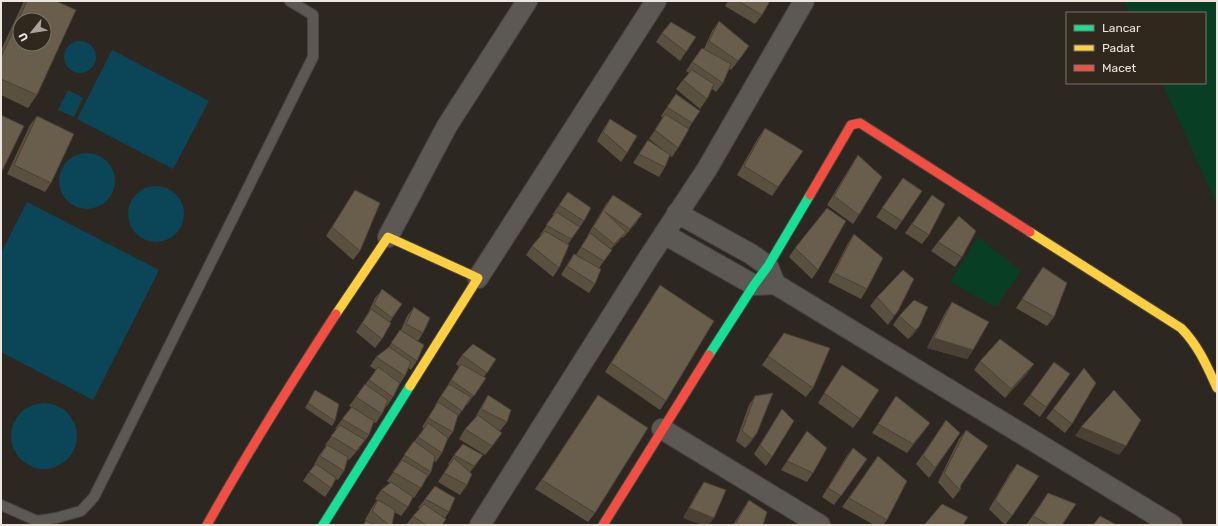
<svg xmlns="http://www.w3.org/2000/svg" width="1218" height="526" font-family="Rubik,sans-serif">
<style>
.green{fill:#083f24}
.water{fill:#0b4658}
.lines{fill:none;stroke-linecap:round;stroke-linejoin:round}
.lane-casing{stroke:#47433e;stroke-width:12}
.street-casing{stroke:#47433e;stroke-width:22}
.fast-casing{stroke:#47433e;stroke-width:11}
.slow-casing{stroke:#47433e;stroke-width:11}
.jam-casing{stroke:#47433e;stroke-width:11}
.lane{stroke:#5c5854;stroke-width:10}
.street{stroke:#5c5854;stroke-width:20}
.fast{stroke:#16e098;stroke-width:9}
.slow{stroke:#ffcf43;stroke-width:9}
.jam{stroke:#f24e42;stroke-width:9}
.wall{fill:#5a5040}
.shaded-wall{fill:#4a4134}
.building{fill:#695d4b;stroke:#4a4134;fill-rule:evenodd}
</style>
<rect width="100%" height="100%" fill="#2c2721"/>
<path class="green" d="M1124 1H1217V205L1162 83H1205V13H1130Z
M978 237 1021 271 996 307 950 282Z"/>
<path class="water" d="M64 57a16 16 0 1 1 32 0a16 16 0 1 1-32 0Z
M112 50 209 101 173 169 77 119Z
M68 90 83 98 74 117 58 110Z
M59 181a28 28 0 1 1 56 0a28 28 0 1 1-56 0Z
M128 214a28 28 0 1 1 56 0a28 28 0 1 1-56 0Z
M27 202 159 270 93 400 1 352V253Z
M11 436a33 33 0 1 1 66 0a33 33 0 1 1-66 0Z"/>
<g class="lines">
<g class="lane-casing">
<path id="lane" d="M1 505 37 521 56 518 81 511 94 497 313 57V15L290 1"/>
</g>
<g class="street-casing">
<path id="street" d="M664 234 754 285 775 284 768 266 751 254 677 213
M388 237 447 126 527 1
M478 278 656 1
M775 284 1172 525
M662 429 820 525
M480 525 649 257 707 169 804 1"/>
</g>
<g class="fast-casing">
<path id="fast" d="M709 355 754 285 768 266 810 195
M323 525 410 386"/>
</g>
<g class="slow-casing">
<path id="slow" d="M1030 232 1181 328C1198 345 1207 366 1217 388
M336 314 388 237 478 278 410 386"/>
</g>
<g class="jam-casing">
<path id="jam" d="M810 195 851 125 860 123 1030 232
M207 525C247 453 291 383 336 314
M603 525 709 355"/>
</g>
<use href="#lane" class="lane"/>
<use href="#street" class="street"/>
<use href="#fast" class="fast"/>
<use href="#slow" class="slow"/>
<use href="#jam" class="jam"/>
</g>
<path class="wall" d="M24 1H56L37 95 28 108 1 95V50Z
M728 1H770L762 15 755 24 725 6Z
M719 21 743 55 731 70 729 69 723 83 716 92 712 89 707 99 700 109 676 89 683 80 689 73 686 71 692 62 704 49 712 31Z
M662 33 696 37 680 61 656 42Z
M676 94 692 123 689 128 678 148 672 157 670 156 665 167 659 177 633 163 648 140 667 153 649 139 663 118 661 116Z
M37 116 51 183 45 192 7 174 30 125Z
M610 119 627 153 621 162 597 141 604 128Z
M765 128 803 151 772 196 737 175 758 138Z
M858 155 859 215 853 224 827 205 852 164Z
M903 178 922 191 896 230 876 217Z
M355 190 360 251 353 260 326 236Z
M568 192 584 221 574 236 568 244 559 268 553 277 526 255 532 246 541 235H540L554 215H552Z
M613 195 642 214 636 223 623 238 622 237 619 241 611 249 612 250 599 268 595 284 589 293 561 275 568 263 574 254 576 255 587 237V236L606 204Z
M932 195 929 235 922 244 905 233Z
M854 234 867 289 861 299 828 282 848 243Z
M938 242 962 257 955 267 931 251Z
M795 248 818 270 812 279 789 257Z
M1043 267 1054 317 1047 326 1016 308Z
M660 285 666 401 660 410 605 372 654 294Z
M382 289 402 304 390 322 382 339 375 348 356 332 368 313 375 298Z
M877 297 898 311 888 325 870 306Z
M952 302 973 350 967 359 927 348 946 311Z
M414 307 423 333 418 341 417 361 411 370 408 368 405 376 399 385 393 397 387 406H386L382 414 376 423 374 422 369 435 359 449 349 460 348 459 344 471 338 480 336 479 331 488 325 497 303 481 309 472 314 466V465L320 454 326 446 325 445 337 429H335L351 407 349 406 376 370 370 366 376 357 388 348 400 330H401L407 316Z
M899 316 919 327 912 336 908 339 893 325Z
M784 333 813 388 806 397 762 365Z
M462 355 496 359 484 377 486 378 467 405 466 404 456 420 453 432 447 440 442 453 436 462 434 461 431 472 414 498 413 497 408 507 401 516 394 512 392 525H363L366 521 365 520 371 509 377 500 375 499 381 490 390 483 387 481 399 464H398L424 428 422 427 435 406V405L459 367 456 364Z
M980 361 1028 373 1005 398 974 370Z
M842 365 860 419 853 428 818 403Z
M1070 374 1040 417 1023 404 1030 395Z
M315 390 335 421 332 426 305 408 312 395Z
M773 393 751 442 745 448 736 441 749 405 755 396Z
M488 395 507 422 500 431 496 429 495 443 485 455 459 439 465 429 475 418 482 405Z
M896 396 930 423 907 453 872 433Z
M592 405 595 513 588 522 535 489Z
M782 409 772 457 766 466 754 454 776 418Z
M1053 409 1072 424 1065 433 1046 418Z
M946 420 960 433 929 478 916 464Z
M966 430 961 485 960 490 953 499 938 482 959 439Z
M807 431 813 473 807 482 781 470Z
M853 448 867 459 834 505 822 497 846 457Z
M454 455H483L470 472 467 485 460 495 438 482 449 465 448 464Z
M878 456 887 520 883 525H874L842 507Z
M1017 464 1012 516 1005 525 989 509 1010 473Z
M704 482 726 490 683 518 698 491Z
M1048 493 1062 525H1026Z
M425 499 449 512 445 518 442 525H406L413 516 420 508H418Z
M749 500 763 525H733L743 509Z"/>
<path class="shaded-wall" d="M642 214 636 223 623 238 630 229Z
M626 232 619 241 607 253 614 244Z
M919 327 912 336 908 339 915 330Z
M934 338 973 350 967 359 927 348Z
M1034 364 1028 373 1005 398 1011 389Z
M930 423 924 432 907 453 913 444Z
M1081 427 1126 446 1119 455 1075 436Z
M757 433 751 442 745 448 752 439Z
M365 440 359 449 349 460 356 451Z
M483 455 477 464 468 475 474 466Z
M689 508 714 518 709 525H702L683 518Z"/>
<path class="building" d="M27 1H56L76 10 37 95 1 79V57ZM20 20H44V44H20Z
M738 1H770L762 15Z
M719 21 749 46 738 61 709 41Z
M671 22 696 37 686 52 662 33Z
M702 48 731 64 723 83 692 62Z
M692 70 714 84 707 99 683 80Z
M676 94 700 111 692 123 667 107Z
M665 114 689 129 678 148 655 130Z
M1 115 24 126 1 173Z
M37 116 74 134 51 183 14 165Z
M610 119 637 136 627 153 603 132Z
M765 128 803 151 778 187 744 166Z
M648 140 670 155 665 167 639 154Z
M858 155 882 177 859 215 834 196Z
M903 178 922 191 902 221 882 208Z
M355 190 380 203 360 251 332 227Z
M568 192 591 208 584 221 559 205Z
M613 195 642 214 630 229 605 212 626 232 614 244 593 227Z
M932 195 945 204 929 235 912 224Z
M827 208 846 221 818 270 795 248Z
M556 212 580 227 571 239 546 225Z
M959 216 976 231 962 257 938 242Z
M545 231 569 245 559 268 532 246Z
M590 233 612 250 604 261 581 247Z
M854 234 883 258 867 289 834 273Z
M574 254 601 269 595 284 567 266Z
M1043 267 1067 283 1054 317 1022 299Z
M903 270 914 279 898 311 894 316 877 297Z
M660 285 714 321 666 401 611 363Z
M382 289 402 304 392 318 374 304Z
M914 300 928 307 919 327 915 330 899 316Z
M952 302 989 322 973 350 934 338Z
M414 307 430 318 423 333 406 324Z
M371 309 391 323 382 339 362 323Z
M400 330 424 345 417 361 391 343Z
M784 333 830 348 813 388 768 356Z
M1000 339 1034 364 1011 389 980 361Z
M473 344 496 359 487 373 462 355Z
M389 347 411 362 405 376 376 357Z
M1054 362 1070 374 1046 407 1030 395Z
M461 364 486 378 474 396 451 380Z
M842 365 879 390 860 419 824 393Z
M378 367 400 383 393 397 369 380Z
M1084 368 1096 383 1072 424 1053 409Z
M365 384 388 400 382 414 356 397Z
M449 384 471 397 462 411 441 396Z
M315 390 339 404 335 421 308 403Z
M1114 390 1141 420 1126 446 1081 427Z
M773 393 757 433 752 439 742 431 755 396Z
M488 395 511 410 507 422 481 409Z
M598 395 648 428 595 513 542 480Z
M896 396 930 423 913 444 878 424Z
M438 402 458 415 453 432 428 418Z
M352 407 374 421 369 435 342 419Z
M782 409 794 421 772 457 760 445Z
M478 415 502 433 492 446 465 429Z
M946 420 960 433 935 468 923 455Z
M428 423 448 438 442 453 418 437Z
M340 425 365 440 356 451 331 436Z
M966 430 988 446 961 485 960 490 944 473Z
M807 431 827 448 813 473 787 461Z
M414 441 435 456 431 472 404 455Z
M463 444 483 455 474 466 454 455Z
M327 445 348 457 344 471 320 456Z
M853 448 867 459 841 496 828 488Z
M878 456 907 481 887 520 849 498Z
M454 458 472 474 467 485 444 473Z
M402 460 428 475 421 488 393 472Z
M316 464 336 478 331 488 309 472Z
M1017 464 1039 476 1012 516 995 500Z
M391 482 413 497 408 507 381 490Z
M704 482 726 490 714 518 689 508Z
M435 486 455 498 449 512 425 499Z
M1048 493 1076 504 1062 525H1049L1033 516Z
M378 500 395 510 392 525H389L372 511Z
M749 500 767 512 763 525H735Z
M424 504 446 519 442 525H426L413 516Z
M942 504 968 517 963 525H924Z
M1100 516 1117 525H1093Z
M366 521 376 525H363Z"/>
<rect width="1218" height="526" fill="none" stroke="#ece6df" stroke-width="4"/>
<rect x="1066" y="12" width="140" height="72" fill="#30281d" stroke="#7b746b"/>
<rect x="1074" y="25" width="20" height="6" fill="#16e098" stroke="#7b746b"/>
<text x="1102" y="32" font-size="12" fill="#ece6df">Lancar</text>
<rect x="1074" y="45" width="20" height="6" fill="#ffcf43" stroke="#7b746b"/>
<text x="1102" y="52" font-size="12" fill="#ece6df">Padat</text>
<rect x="1074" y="65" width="20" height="6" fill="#f24e42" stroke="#7b746b"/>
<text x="1102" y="72" font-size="12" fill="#ece6df">Macet</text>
<g transform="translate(32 32) rotate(240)"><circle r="19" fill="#30281d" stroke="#7b746b"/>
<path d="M0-3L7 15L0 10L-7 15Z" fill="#a9a39c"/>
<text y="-6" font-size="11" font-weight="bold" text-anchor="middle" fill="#ece6df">U</text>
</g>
</svg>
